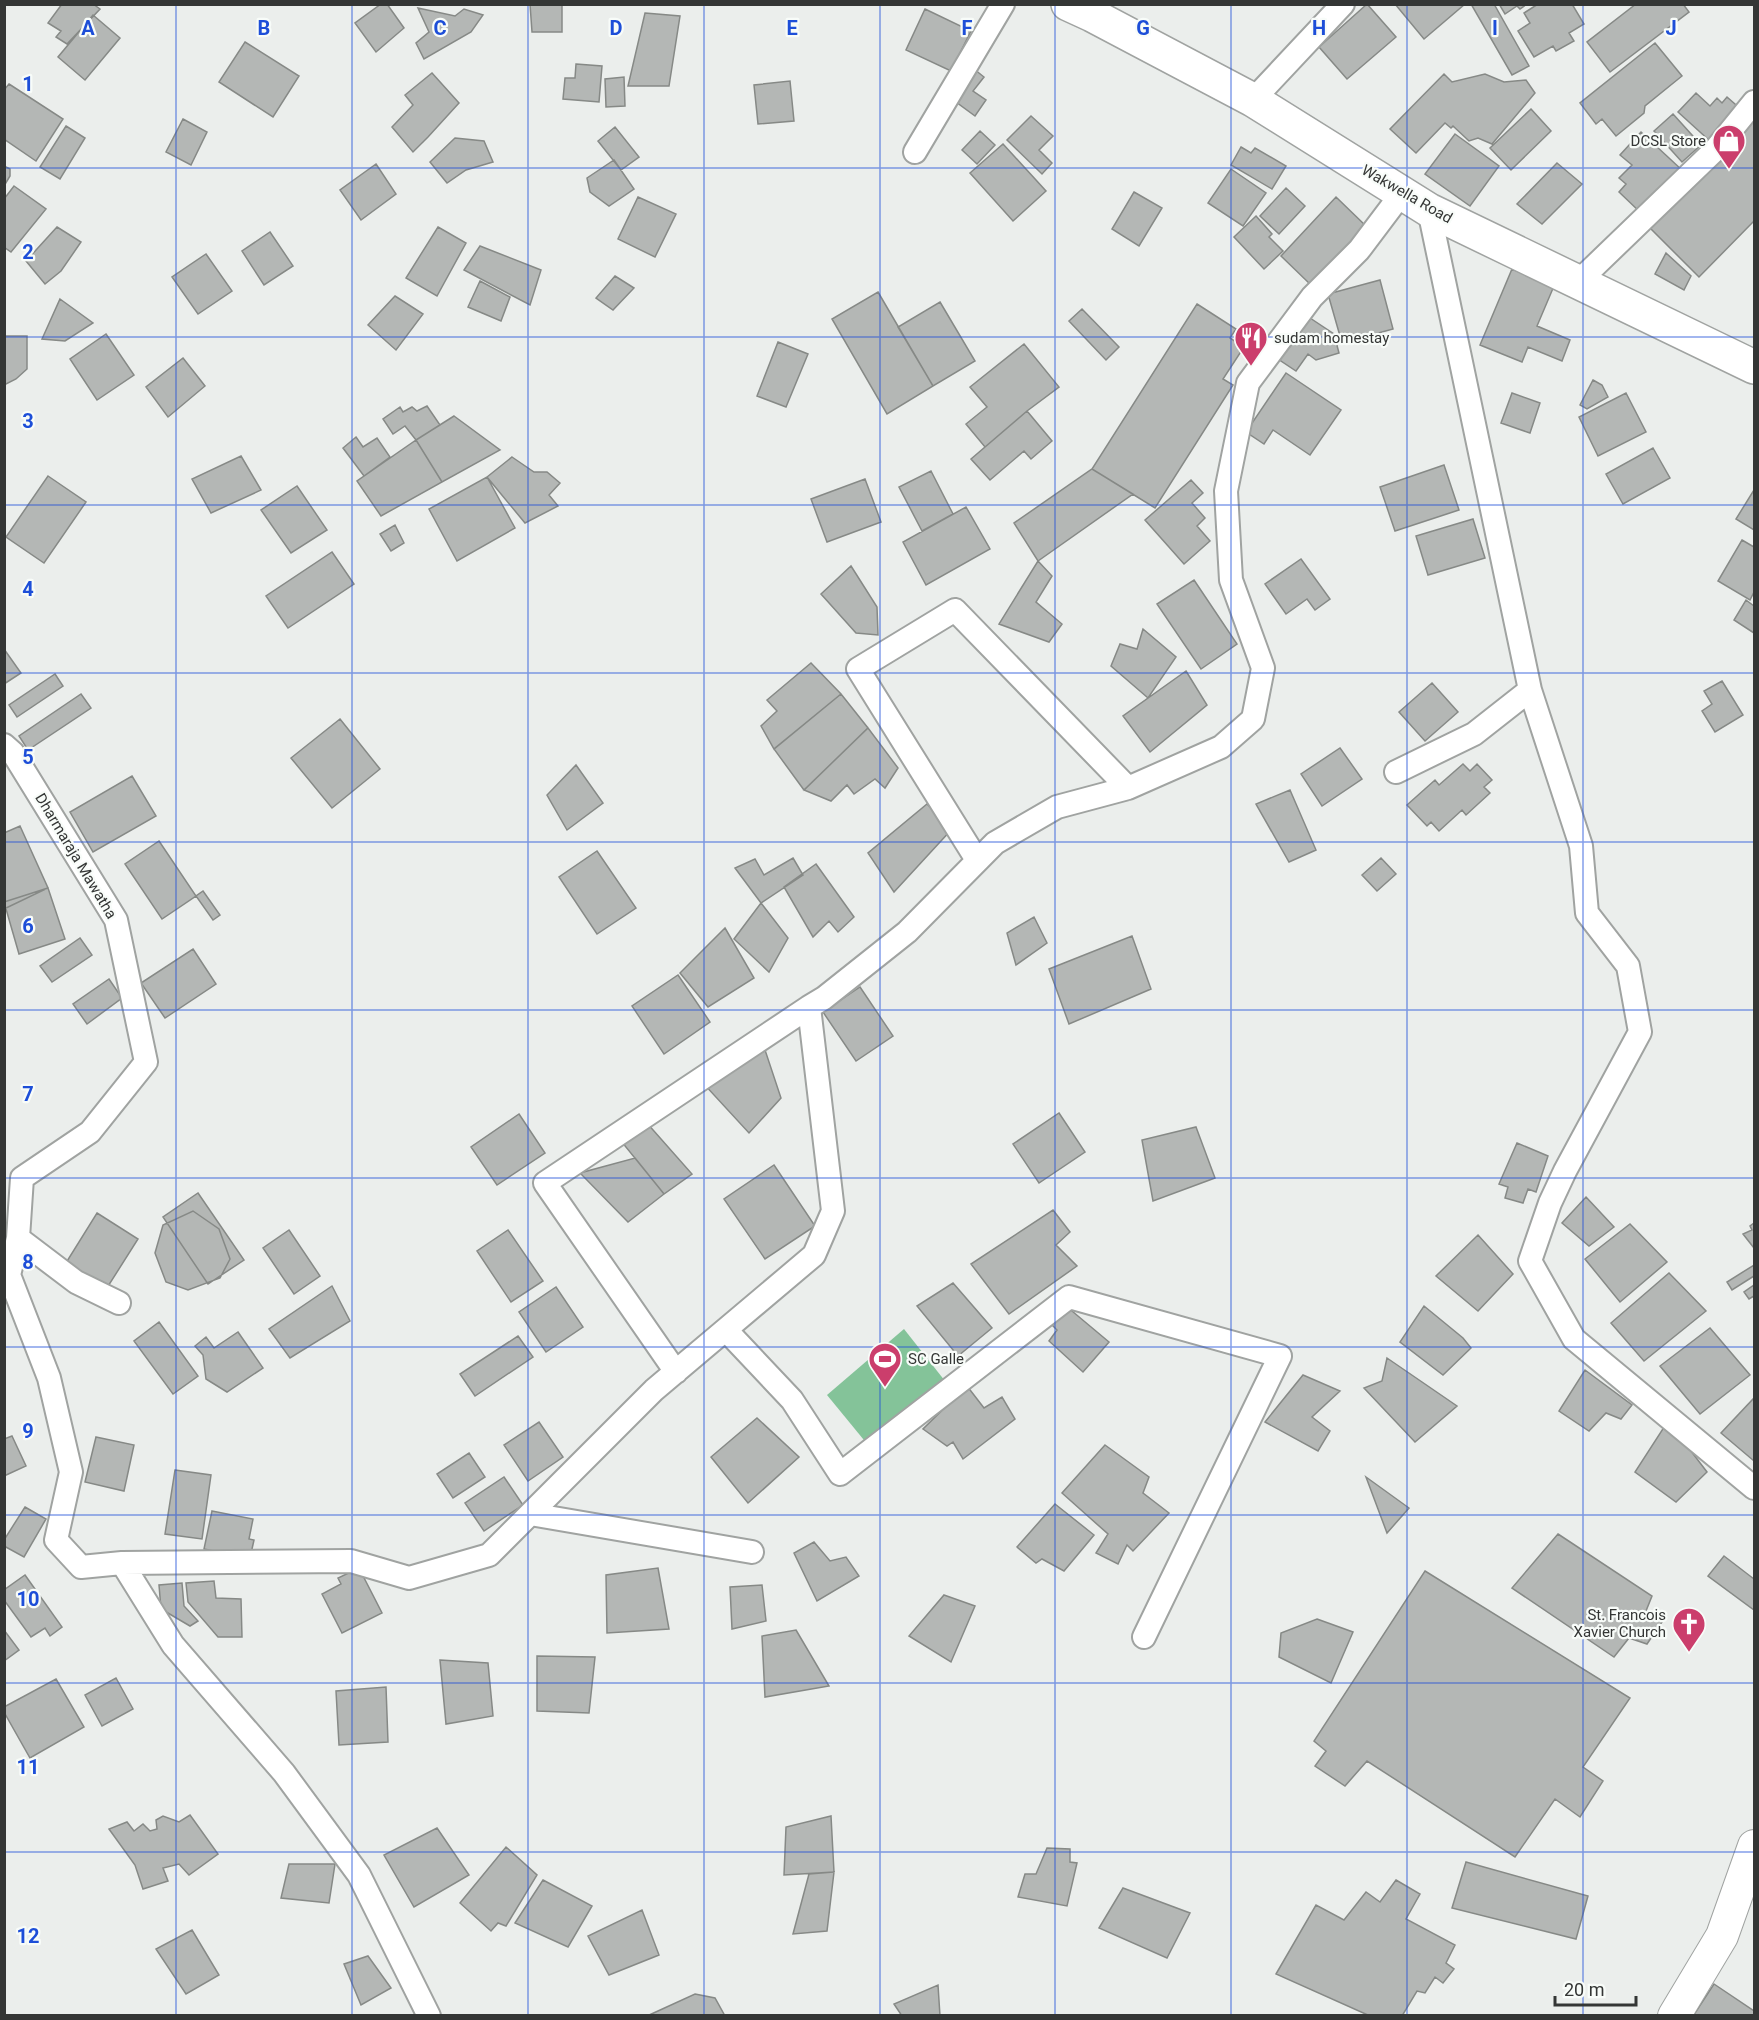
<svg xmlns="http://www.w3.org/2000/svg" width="1759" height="2020" font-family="Roboto,sans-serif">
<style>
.water{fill:#84c399}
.building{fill:#b4b7b5;stroke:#868986;stroke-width:1.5}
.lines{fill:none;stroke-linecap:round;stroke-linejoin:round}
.minor-casing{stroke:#a0a3a1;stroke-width:26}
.secondary-casing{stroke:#a0a3a1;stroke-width:34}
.primary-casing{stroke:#a0a3a1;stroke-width:36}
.minor{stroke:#fff;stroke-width:22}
.secondary{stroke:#fff;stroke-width:32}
.primary{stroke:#fff;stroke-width:33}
.grid{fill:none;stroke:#1d4ed8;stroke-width:1.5;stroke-opacity:0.55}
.labels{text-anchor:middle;stroke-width:4.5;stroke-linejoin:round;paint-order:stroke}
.poi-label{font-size:15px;fill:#343635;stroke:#f8fcf9;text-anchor:end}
.street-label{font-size:15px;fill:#343635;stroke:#f8fcf9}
.grid-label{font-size:20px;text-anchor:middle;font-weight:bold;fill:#1d4ed8;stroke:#f8fcf9;stroke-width:4.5;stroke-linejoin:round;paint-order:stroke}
</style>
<rect width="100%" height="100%" fill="#ebeeec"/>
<path class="water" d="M904 1329 945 1381 868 1445 827 1395Z"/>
<path class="building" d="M62 4H93L100 9 67 44 56 37 61 31 48 23Z
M381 4H387L404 28 376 52 355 23Z
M530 4H562V32H532Z
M1367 4 1396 37 1347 79 1319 47Z
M1395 4H1465L1424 39Z
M1471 4H1494L1529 66 1512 75Z
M1499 4H1527L1520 9 1517 6 1505 14Z
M1538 4H1572L1584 24 1569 33 1574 41 1556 51 1553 46 1534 57 1518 31 1530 23 1524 13Z
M1636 4H1683L1689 12 1610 72 1587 42Z
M418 8 455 16 464 9 483 15 471 32 424 59 416 43 429 32Z
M925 9 971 31 951 71 906 50Z
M645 13 680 16 669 86H628Z
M93 15 120 38 85 80 58 57Z
M245 42 299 76 273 117 219 82Z
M1655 43 1682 76 1645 106 1644 113 1616 136 1602 119 1596 124 1580 103Z
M576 64 602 66 599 102 563 99 565 78H575Z
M974 69 984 77 973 91 986 100 975 116 952 99Z
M432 73 459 103 428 137 413 152 392 127 413 105 405 95Z
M1444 74 1452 82 1485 74 1504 82 1526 80 1535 93 1492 144 1478 138 1469 141 1453 126 1451 128 1445 123 1416 153 1390 129Z
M624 77 625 106 606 107 605 79Z
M790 81 794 121 758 124 754 85Z
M9 84 63 119 36 161 4 139V90Z
M1696 93 1710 106 1717 98 1722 103 1727 97 1743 111 1711 142 1678 112Z
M1531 109 1551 131 1511 170 1490 148Z
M1673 114 1701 145 1682 162 1654 131Z
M1031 116 1053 136 1039 150 1052 163 1042 174 1007 140Z
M183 119 207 132 191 165 166 152Z
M1754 119V221L1699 277 1648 226Z
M66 126 85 138 60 179 40 167Z
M615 127 639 157 621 170 598 141Z
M980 131 995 145 977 164 962 150Z
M1641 132 1683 171 1642 214 1619 192 1626 184 1619 178 1632 165 1620 155Z
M1455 134 1499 166 1470 206 1425 174Z
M455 138 484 141 493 162 466 170 447 183 430 162Z
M1003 144 1046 191 1013 221 970 173Z
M1241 147 1251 153 1255 148 1286 166 1272 189 1231 165Z
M614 160 634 189 609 206 590 192 587 178Z
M1557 163 1582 184 1542 224 1517 204Z
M376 164 396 194 361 220 340 190Z
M4 166 10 169V176L4 186Z
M1231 169 1266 193 1243 226 1208 203Z
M14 186 46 209 11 252 4 247V199Z
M1286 188 1305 206 1279 234 1260 216Z
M1134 192 1162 208 1139 246 1112 229Z
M638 197 676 214 655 257 618 239Z
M1336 197 1367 227 1312 286 1281 256Z
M1256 216 1272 234 1269 237 1283 251 1264 269 1234 237Z
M57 227 81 242 61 271 45 284 26 261Z
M438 227 466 243 437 296 406 278Z
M270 232 293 266 264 285 242 251Z
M480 246 541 270 530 305 464 270Z
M1666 253 1691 276 1684 290 1655 274Z
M206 254 232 291 198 314 172 277Z
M1512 269 1554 286 1537 326 1570 340 1562 361 1528 347 1522 362 1480 345Z
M615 276 634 288 613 310 596 298Z
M1380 280 1393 329 1342 343 1328 294Z
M480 281 510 297 501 321 468 307Z
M878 292 933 386 887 414 832 319Z
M395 296 423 314 396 350 368 325Z
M60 299 93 323 65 341 42 339Z
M940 302 975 361 933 386 898 327Z
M1197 304 1236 329 1230 338 1244 347 1223 379 1233 385 1155 508 1092 469Z
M1082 309 1119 347 1106 360 1069 321Z
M1304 314 1334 334 1339 353 1316 360 1308 354 1296 371 1275 357Z
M106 334 134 375 97 400 70 359Z
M4 336H27V369L16 379 4 385Z
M778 342 808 354 786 407 757 396Z
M1024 344 1059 387 1027 411 985 447 966 424 987 407 970 387Z
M183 358 205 386 168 417 146 387Z
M1286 373 1341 410 1310 455 1273 430 1264 444 1246 432Z
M1593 380 1602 385 1608 397 1587 409 1580 405Z
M1512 393 1540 403 1530 433 1501 423Z
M1626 393 1646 432 1598 456 1579 417Z
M427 406 440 425 416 440 405 426 393 434 383 419 400 407 403 412 412 407 417 411Z
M1027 411 1052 441 1031 459 1024 451 990 480 971 459Z
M454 416 500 450 442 482 416 440Z
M356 437 363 447 377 438 390 457 364 476 343 448Z
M416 440 442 482 381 516 357 481Z
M1653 448 1670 478 1623 504 1606 474Z
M241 456 261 490 211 513 192 479Z
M512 457 534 472H547L560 483 549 495 558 506 525 523 487 477Z
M1444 465 1459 510 1395 531 1380 487Z
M1092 469 1133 494 1038 561 1014 523Z
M931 471 953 514 922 531 899 487Z
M48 476 86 502 44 563 6 537Z
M487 477 515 528 457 561 429 509Z
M865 479 881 522 827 542 811 499Z
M1191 480 1203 493 1192 503 1205 518 1197 526 1210 541 1184 564 1145 520Z
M297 486 327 530 291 553 261 510Z
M1754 490V530L1736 519Z
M966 507 990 549 926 585 903 542Z
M1473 519 1485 558 1428 575 1416 536Z
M395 525 404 543 391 551 380 534Z
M1742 540 1754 547V592L1750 600 1718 581Z
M332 552 354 584 288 628 266 596Z
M1301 559 1330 599 1315 610 1307 599 1286 614 1265 584Z
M1038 561 1052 576 1036 602 1062 624 1049 642 999 624Z
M851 566 877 607 878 635 856 633 821 594Z
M1194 580 1237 644 1201 669 1157 604Z
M1746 600 1754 606V633L1734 620Z
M1143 629 1176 657 1148 698 1111 666 1120 644 1137 649Z
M4 649 21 673 4 684Z
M811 663 841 694 774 749 761 726 777 711 767 700Z
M1186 671 1207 705 1150 752 1123 716Z
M55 674 63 686 17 717 9 705Z
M1722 681 1743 715 1715 732 1702 711 1712 704 1704 691Z
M1432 683 1458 712 1425 741 1399 712Z
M81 694 91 708 28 750 19 736Z
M841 694 868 728 804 790 774 749Z
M340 719 380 769 332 808 291 758Z
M868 728 898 768 885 788 875 779 854 794 847 785 831 801 804 790Z
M1340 748 1362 779 1322 806 1301 774Z
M1463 764 1470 771 1477 764 1492 780 1484 787 1490 793 1466 815 1462 810 1439 831 1431 822 1427 826 1407 805 1435 780 1439 785Z
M576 765 603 803 567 830 547 795Z
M132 776 156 816 93 852 70 812Z
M1290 790 1316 850 1289 862 1256 804Z
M927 804 952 829 894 892 868 853Z
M20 826 48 888 4 909V833Z
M159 841 196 896 162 919 125 864Z
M597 851 636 908 597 934 559 877Z
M793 858 803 875 761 903 735 868 755 859 764 875Z
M1381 858 1396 874 1377 891 1362 875Z
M816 864 854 917 838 932 829 921 813 937 784 887Z
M48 888 65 939 19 954 4 902Z
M203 891 220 915 213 920 196 896Z
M761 903 788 938 769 972 734 939Z
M1034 917 1047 943 1016 965 1007 933Z
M725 928 754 978 708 1007 680 973Z
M1132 936 1151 989 1069 1024 1049 969Z
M80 938 92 955 52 982 40 966Z
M193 949 216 984 165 1018 141 983Z
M678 975 710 1022 664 1054 632 1006Z
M109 979 122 998 87 1024 73 1004Z
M860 987 893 1036 856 1061 823 1012Z
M762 1041 781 1098 749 1133 702 1082Z
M1059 1113 1085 1152 1039 1183 1013 1144Z
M519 1114 545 1153 497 1185 471 1147Z
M646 1122 692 1174 664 1194 621 1141Z
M1196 1127 1215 1178 1153 1201 1142 1140Z
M1517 1143 1548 1156 1536 1192 1528 1189 1523 1203 1505 1198 1508 1187 1499 1184Z
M635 1158 664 1194 628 1222 580 1173Z
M774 1165 815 1226 765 1259 724 1199Z
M198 1193 244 1260 208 1284 163 1217Z
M1586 1197 1614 1227 1589 1246 1562 1223Z
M1053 1210 1070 1232 1056 1245 1077 1266 1009 1314 971 1264Z
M193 1211 219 1229 230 1259 220 1278 188 1290 166 1282 155 1253 163 1225Z
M97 1213 138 1239 105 1291 64 1266Z
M1754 1223V1248L1743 1234 1752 1230 1750 1226Z
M1630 1224 1667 1262 1620 1302 1585 1259Z
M289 1230 320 1276 294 1294 263 1248Z
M508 1230 543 1281 511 1302 477 1251Z
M1478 1235 1513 1274 1478 1311 1436 1276Z
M1754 1265V1276L1732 1290 1727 1282Z
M1669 1273 1706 1311 1644 1361 1611 1323Z
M953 1283 992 1328 958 1356 917 1306Z
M1754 1285V1296L1749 1299 1744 1292Z
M332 1286 350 1321 290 1358 269 1329Z
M556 1287 583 1327 546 1352 519 1312Z
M1066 1306 1109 1342 1083 1372 1049 1341 1057 1330 1051 1324Z
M1424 1306 1463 1338 1471 1348 1443 1375 1400 1342Z
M159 1322 198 1376 173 1394 134 1341Z
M1710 1328 1750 1375 1700 1414 1660 1366Z
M238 1332 263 1368 227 1392 206 1379 203 1355 195 1346 206 1337 214 1348Z
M518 1336 533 1357 475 1396 460 1374Z
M1387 1358 1457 1406 1415 1442 1364 1388 1382 1381Z
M1585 1370 1632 1405 1621 1419 1606 1413 1589 1431 1559 1411Z
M1303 1375 1340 1391 1312 1417 1330 1431 1318 1451 1265 1422Z
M967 1386 984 1408 1002 1397 1015 1419 963 1459 953 1442 947 1446 923 1429Z
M1754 1398V1461L1721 1433Z
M757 1418 799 1457 748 1503 711 1457Z
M1668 1421 1707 1472 1676 1502 1635 1472Z
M539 1422 563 1457 528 1481 504 1445Z
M12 1436 26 1466 4 1476V1439Z
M96 1437 134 1445 124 1491 85 1482Z
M1105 1445 1149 1477 1143 1493 1169 1513 1133 1551 1127 1545 1118 1564 1096 1553 1108 1534 1062 1493Z
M469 1453 485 1477 453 1498 437 1474Z
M175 1470 211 1475 202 1539 165 1534Z
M504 1477 523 1505 484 1531 465 1503Z
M1366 1477 1409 1508 1387 1533Z
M1055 1504 1094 1535 1064 1571 1042 1559 1036 1563 1017 1547Z
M25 1507 46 1519 24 1557 4 1546V1540Z
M212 1511 253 1519 249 1539 254 1540 250 1558 204 1549Z
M1558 1534 1652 1596 1646 1611 1662 1622 1647 1644 1629 1638 1614 1657 1512 1588Z
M814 1542 830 1561 846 1557 859 1576 817 1601 794 1553Z
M1724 1556 1754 1579V1610L1708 1576Z
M359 1568 382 1613 342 1633 322 1594 341 1584 338 1578Z
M658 1568 669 1629 607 1633 606 1575Z
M1425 1571 1630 1698 1583 1767 1603 1781 1580 1817 1555 1799 1515 1857 1367 1761 1345 1786 1315 1766 1326 1751 1314 1741Z
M25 1575 62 1627 50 1636 45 1628 31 1637 4 1600V1590Z
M214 1581 216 1598 241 1599 242 1637H218L188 1602 186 1583Z
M182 1583 184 1606 198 1621 190 1626 161 1609 159 1585Z
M762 1585 766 1621 732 1629 730 1587Z
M944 1595 975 1606 951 1662 909 1636Z
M1317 1619 1353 1632 1331 1683 1279 1657 1281 1633Z
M4 1630 19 1650 4 1661Z
M796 1630 829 1686 765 1697 762 1636Z
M537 1656 595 1657 589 1713 537 1711Z
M440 1660 488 1663 493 1716 446 1724Z
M116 1678 133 1709 102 1726 85 1695Z
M56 1679 84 1727 30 1758 4 1712V1707Z
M386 1687 388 1742 339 1745 336 1691Z
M190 1815 218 1854 189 1875 179 1864 163 1868 168 1881 143 1889 135 1865 109 1829 127 1822 134 1831 143 1824 150 1831 157 1829 156 1820 163 1816 179 1822Z
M831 1816 834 1872 784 1875 786 1827Z
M437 1828 469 1875 414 1907 384 1855Z
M506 1847 537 1875 506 1926 498 1923 491 1931 460 1903Z
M1047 1848 1070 1849V1862L1077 1863 1067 1906 1018 1897 1025 1874H1036Z
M1466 1862 1588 1896 1576 1939 1452 1908Z
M289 1864H335L329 1903 281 1898Z
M834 1872 827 1931 793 1934 809 1874Z
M543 1880 592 1906 568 1947 515 1923Z
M1396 1880 1420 1894 1406 1919 1455 1945 1446 1963 1454 1969 1443 1983 1435 1977 1425 1993 1417 1991 1402 2016H1370L1276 1974 1316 1905 1344 1920 1366 1892 1380 1902Z
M1123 1888 1190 1913 1167 1958 1099 1928Z
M642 1910 659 1955 609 1975 588 1936Z
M192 1930 219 1975 186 1994 156 1949Z
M368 1956 391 1988 361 2005 344 1964Z
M1714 1984 1754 2011V2016H1693Z
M938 1985 940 2016H902L894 2004Z
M695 1994 715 1998 725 2016H647Z"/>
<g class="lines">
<g class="minor-casing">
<path id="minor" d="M1253 100 1343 4
M915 152 1003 4
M1429 210 1530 690 1581 846 1587 913 1628 966 1640 1032 1565 1171 1550 1203 1530 1261 1574 1339 1754 1488
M1579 281 1715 150 1754 102
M4 745 13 753 116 920 146 1062 90 1132 22 1178 18 1238 9 1275
M1396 772 1474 734 1530 690
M977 860 858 669 955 610 1128 788
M18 1238 76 1282 119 1303
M4 1277 9 1275 49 1378 71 1472 56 1540 81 1567 122 1563 173 1645 284 1773 359 1875 429 2016
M726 1330 792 1400 840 1474 1069 1297 1280 1356 1144 1637
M676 1372 545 1183 809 1007
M530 1514 752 1552
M122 1563 351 1561 409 1578 489 1555 654 1390 814 1255 833 1211 809 1007 824 998 907 932 995 843 1057 807 1128 788 1221 747 1253 719 1263 668 1231 580 1226 491 1248 383 1312 297 1359 250 1402 193"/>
</g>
<g class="secondary-casing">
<path id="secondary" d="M1674 2016 1722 1936 1754 1846"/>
</g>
<g class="primary-casing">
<path id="primary" d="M1068 4 1092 15 1253 100 1429 210 1754 367"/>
</g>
<use href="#minor" class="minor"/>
<use href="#secondary" class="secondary"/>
<use href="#primary" class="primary"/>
</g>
<path class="grid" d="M176 4V2016M352 4V2016M528 4V2016M704 4V2016M880 4V2016M1055 4V2016M1231 4V2016M1407 4V2016M1583 4V2016M4 168H1754M4 337H1754M4 505H1754M4 673H1754M4 842H1754M4 1010H1754M4 1178H1754M4 1347H1754M4 1515H1754M4 1683H1754M4 1852H1754"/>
<defs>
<g id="shop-pin" transform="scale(1.725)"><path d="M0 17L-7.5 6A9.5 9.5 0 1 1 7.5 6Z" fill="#cb3e6c" stroke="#f8fcf9"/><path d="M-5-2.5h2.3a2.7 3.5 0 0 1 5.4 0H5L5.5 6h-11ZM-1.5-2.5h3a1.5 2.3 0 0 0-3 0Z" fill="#fff"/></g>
<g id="restaurant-pin" transform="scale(1.725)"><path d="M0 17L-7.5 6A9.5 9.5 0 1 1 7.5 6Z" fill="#cb3e6c" stroke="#f8fcf9"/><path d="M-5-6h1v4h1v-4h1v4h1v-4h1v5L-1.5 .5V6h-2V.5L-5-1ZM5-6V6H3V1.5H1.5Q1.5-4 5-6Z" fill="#fff"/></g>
<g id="stadium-pin" transform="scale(1.725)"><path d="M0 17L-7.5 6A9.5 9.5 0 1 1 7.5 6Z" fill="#cb3e6c" stroke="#f8fcf9"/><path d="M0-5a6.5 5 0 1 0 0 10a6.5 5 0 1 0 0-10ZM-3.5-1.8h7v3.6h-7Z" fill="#fff"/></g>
<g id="church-pin" transform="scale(1.725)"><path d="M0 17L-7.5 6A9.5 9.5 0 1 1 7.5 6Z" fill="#cb3e6c" stroke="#f8fcf9"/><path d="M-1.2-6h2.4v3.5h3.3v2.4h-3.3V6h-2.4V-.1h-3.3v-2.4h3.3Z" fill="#fff"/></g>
</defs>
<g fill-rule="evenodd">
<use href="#shop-pin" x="1729" y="141"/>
<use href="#restaurant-pin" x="1251" y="338"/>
<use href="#stadium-pin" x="885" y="1359"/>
<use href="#church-pin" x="1689" y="1624"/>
</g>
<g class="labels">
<g class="poi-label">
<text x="1706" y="146">DCSL Store</text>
<text x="1274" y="343" text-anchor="start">sudam homestay</text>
<text x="908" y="1364" text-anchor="start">SC Galle</text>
<text x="1666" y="1620">St. Francois<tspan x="1666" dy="17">Xavier Church</tspan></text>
</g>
<g class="street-label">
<text transform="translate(1407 194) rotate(30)" y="5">Wakwella Road</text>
<text transform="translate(76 856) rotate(59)" y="5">Dharmaraja Mawatha</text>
</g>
</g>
<g class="grid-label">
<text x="88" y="35">A</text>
<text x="264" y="35">B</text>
<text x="440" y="35">C</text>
<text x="616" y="35">D</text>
<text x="792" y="35">E</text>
<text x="967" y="35">F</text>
<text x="1143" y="35">G</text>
<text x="1319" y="35">H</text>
<text x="1495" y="35">I</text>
<text x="1671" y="35">J</text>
<text x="28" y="91">1</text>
<text x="28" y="259">2</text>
<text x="28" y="428">3</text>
<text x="28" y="596">4</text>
<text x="28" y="764">5</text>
<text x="28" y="933">6</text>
<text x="28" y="1101">7</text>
<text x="28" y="1269">8</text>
<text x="28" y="1438">9</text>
<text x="28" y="1606">10</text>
<text x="28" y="1774">11</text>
<text x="28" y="1943">12</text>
</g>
<rect width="1759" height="2020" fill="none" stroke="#343635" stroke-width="12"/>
<path d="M1555 1996v9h81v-9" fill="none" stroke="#343635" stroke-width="3"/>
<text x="1564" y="1996" font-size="18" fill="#343635" stroke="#f8fcf9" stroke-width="4.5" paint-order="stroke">20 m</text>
</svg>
